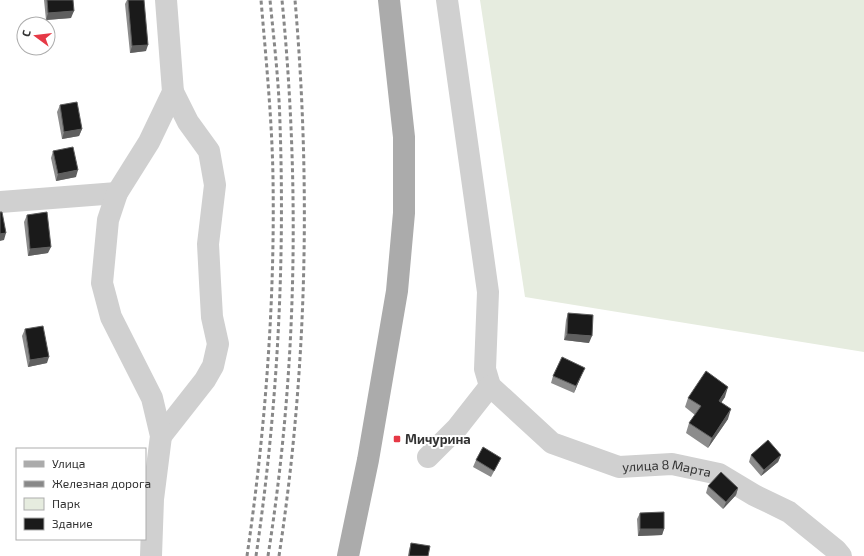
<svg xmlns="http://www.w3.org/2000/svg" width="864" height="556" font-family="'Exo 2',sans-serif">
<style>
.green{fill:#e6ecdf}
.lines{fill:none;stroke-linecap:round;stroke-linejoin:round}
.minor{stroke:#d0d0d0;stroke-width:22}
.major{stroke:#ababab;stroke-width:22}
.rail{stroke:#888;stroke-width:3;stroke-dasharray:4 3;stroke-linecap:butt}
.wall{fill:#8c8c8c}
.shaded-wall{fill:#5f5f5f}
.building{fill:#1a1a1a;stroke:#5f5f5f}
.poi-dot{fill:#e63946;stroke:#fff;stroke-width:1.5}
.labels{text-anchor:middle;stroke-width:4;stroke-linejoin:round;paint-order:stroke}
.poi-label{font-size:13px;font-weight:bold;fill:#333;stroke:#fff;text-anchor:start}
.street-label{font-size:13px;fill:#333;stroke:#fff}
</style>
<rect width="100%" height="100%" fill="#fff"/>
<path class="green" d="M480 0H864V352L525 297Z"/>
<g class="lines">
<g class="minor">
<path d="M447 0 488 292 485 369 490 386"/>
<path d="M0 202 117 193"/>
<path d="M161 436 205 380 213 366 218 344 212 317 210 282 208 244 215 185 209 151 188 122 173 92"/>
<path id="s1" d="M428 457 457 428 490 386 552 443 619 467 672 464 719 474 754 495 789 512 836 550 841 556"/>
<path d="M151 556 153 499 161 436 152 398 111 317 102 283 108 220 117 193 149 142 173 92 166 0"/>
</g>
<path class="major" d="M348 556 368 460 397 291 404 213V137L389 0"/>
<path class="rail" d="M247 556C265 433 275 303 273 178 272 119 266 59 261 0
M256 556C277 413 285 268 280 124 279 83 274 41 270 0
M268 556C297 372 300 185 282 0
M279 556C307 372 311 185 295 0"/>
</g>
<path class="wall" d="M44 0H73L71 18 46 20Z
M127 0H144L146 51 130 53 125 4Z
M60 105 82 129 79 136 62 139 57 112Z
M53 151 76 177 56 181 51 158Z
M27 215 48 253 28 256 24 222Z
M568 313 589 343 564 340 566 320Z
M25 329 47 363 28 367 22 336Z
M582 374 574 393 551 383 553 376Z
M725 397 721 402 728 419 708 448 686 433 689 423 695 415 685 407 688 398Z
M751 455H781L778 462 761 476 749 462Z
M501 458 498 464 491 477 473 467 476 460Z
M708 486 738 488 736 495 723 509 706 493Z
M640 513 664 529 662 535 638 536 637 519Z
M411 543 428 556H408L409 550Z"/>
<path class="shaded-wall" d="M74 11 71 18 46 20 48 13Z
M148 45 146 51 130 53 132 46Z
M82 129 79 136 62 139 64 132Z
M78 170 76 177 56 181 58 174Z
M6 233 4 240 0 241V234Z
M51 247 48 253 28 256 30 249Z
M567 334 592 336 589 343 564 340Z
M49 357 47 363 28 367 30 360Z
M585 368 582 374 574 393 576 386Z
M728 387 725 397 716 411 719 401Z
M731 409 728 419 708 448 712 438Z
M781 455 778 462 761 476 764 470Z
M738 488 736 495 723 509 726 502Z
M640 529H664L662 535 638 536Z"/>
<path class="building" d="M47 0H73L74 11 48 13Z
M128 0H144L148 45 132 46Z
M77 102 82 129 64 132 60 105Z
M73 147 78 170 58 174 53 151Z
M0 212H2L6 233 0 234Z
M47 212 51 247 30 249 27 215Z
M568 313 593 315 592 336 567 334Z
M43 326 49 357 30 360 25 329Z
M562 357 585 368 576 386 553 376Z
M706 371 728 387 719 401 731 409 712 438 689 423 701 406 688 398Z
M768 440 781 455 764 470 751 455Z
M483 447 501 458 494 471 476 460Z
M721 472 738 488 726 502 708 486Z
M664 512V529H640V513Z
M411 543 430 546 428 556H409Z"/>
<rect class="poi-dot" x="393" y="435" width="8" height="8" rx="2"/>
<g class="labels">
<g class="poi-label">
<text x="405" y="444">Мичурина</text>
</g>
<g class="street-label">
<text dy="5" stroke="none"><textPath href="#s1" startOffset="298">улица 8 Марта</textPath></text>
</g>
</g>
<rect x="16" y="448" width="130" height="92" fill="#ffffff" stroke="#adadad"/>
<rect x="24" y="461" width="20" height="6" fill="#ababab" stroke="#adadad"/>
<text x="52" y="468" font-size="12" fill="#333333">Улица</text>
<rect x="24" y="481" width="20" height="6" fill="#888888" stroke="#adadad"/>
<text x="52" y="488" font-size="12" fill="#333333">Железная дорога</text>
<rect x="24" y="498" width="20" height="12" fill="#e6ecdf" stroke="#adadad"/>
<text x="52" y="508" font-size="12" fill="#333333">Парк</text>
<rect x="24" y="518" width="20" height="12" fill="#1a1a1a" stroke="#adadad"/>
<text x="52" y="528" font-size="12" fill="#333333">Здание</text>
<g transform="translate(36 36) rotate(285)"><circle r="19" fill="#ffffff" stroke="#adadad"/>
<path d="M0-3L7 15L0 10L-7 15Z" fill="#e63946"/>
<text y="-6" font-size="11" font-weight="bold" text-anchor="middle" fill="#333333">С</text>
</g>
</svg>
